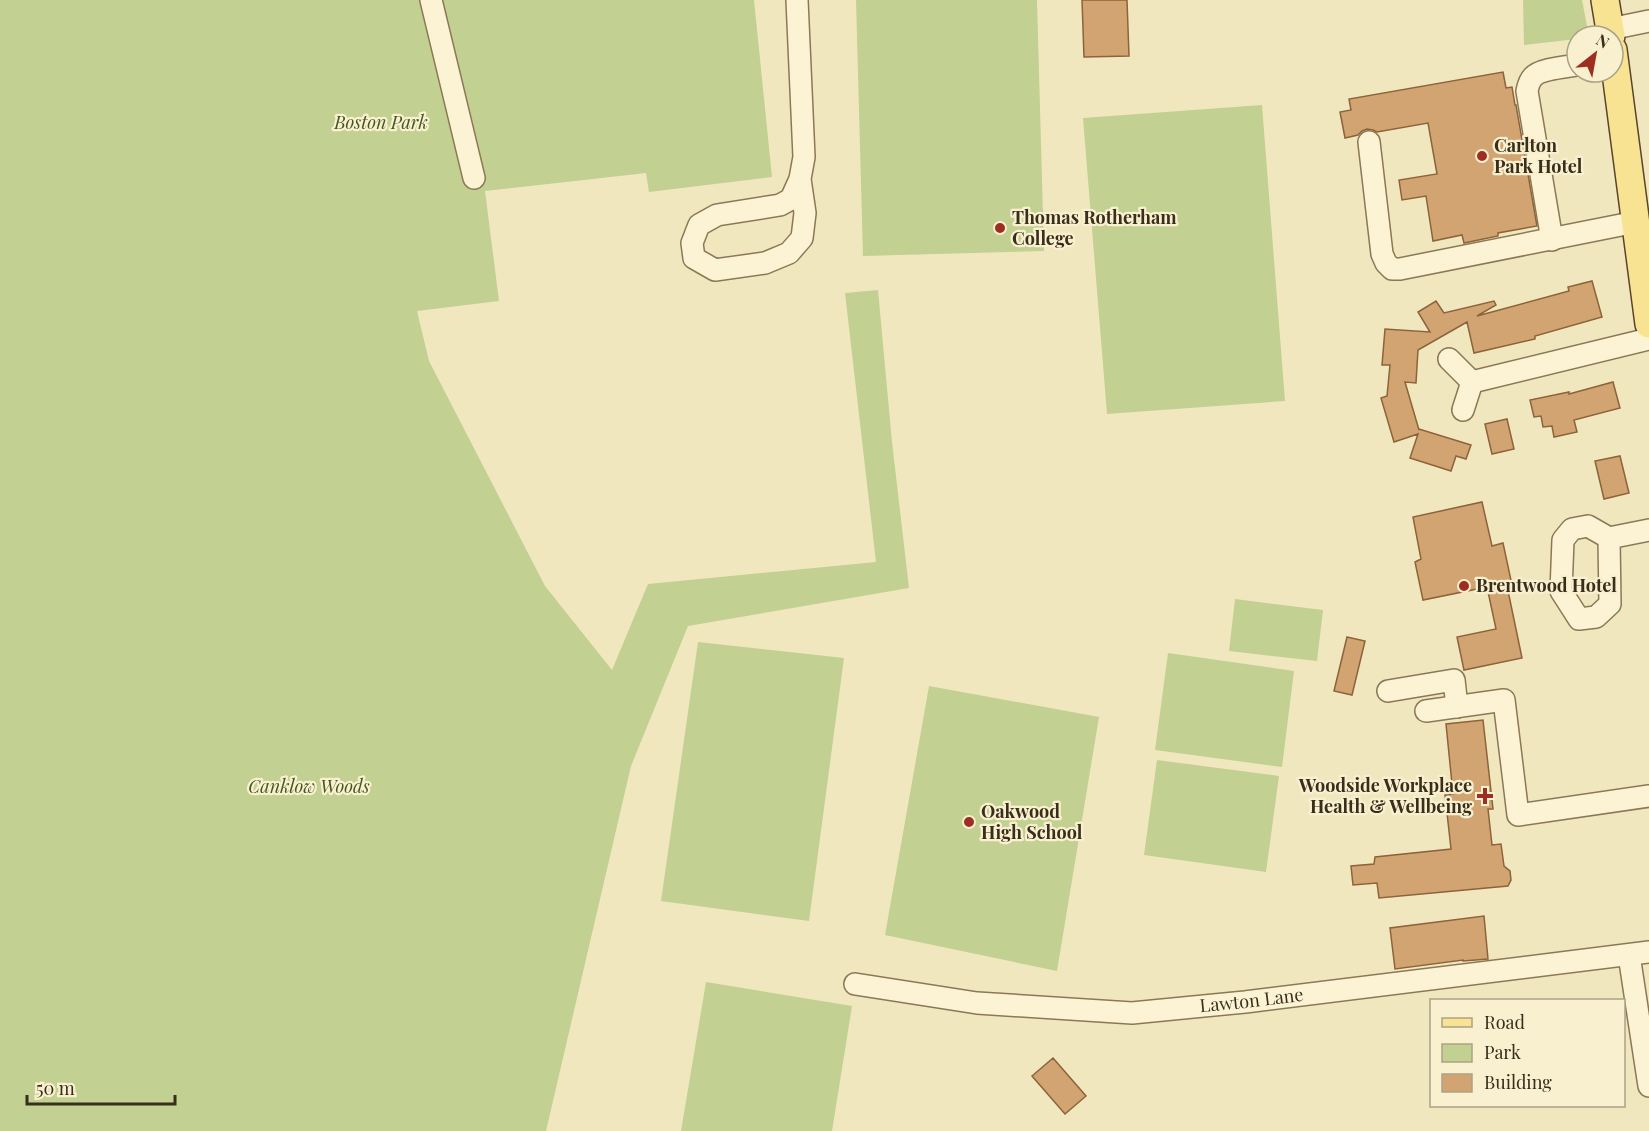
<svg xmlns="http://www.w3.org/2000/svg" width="1649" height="1131" font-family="'Playfair Display',serif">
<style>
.green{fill:#c2d092}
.building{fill:#d2a472;stroke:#8c633a;stroke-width:1.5}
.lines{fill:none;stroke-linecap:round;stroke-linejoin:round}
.minor-casing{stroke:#8b7856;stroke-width:24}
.major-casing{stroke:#58452b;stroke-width:30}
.minor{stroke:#fbf3d3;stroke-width:21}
.major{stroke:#f8e393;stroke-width:27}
.poi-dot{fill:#9e2e21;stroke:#f8f0cf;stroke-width:2}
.labels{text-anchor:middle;stroke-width:4.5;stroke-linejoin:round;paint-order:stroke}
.park-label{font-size:18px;font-style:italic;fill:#445721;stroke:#f8f0cf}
.poi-label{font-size:18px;font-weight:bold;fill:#392d1c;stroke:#f8f0cf;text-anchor:start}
.street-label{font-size:18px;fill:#392d1c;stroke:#f8f0cf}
</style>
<rect width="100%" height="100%" fill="#f1e7bf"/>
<path class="green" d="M0 0H754L772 177 649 192 646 173 485 191 499 301 417 311 429 361 545 586 612 670 648 584 876 562 845 293 878 290 892 442 909 588 688 626 631 766 546 1131H0Z
M856 0H1037L1044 251 863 256Z
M1523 0H1582L1589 36H1577V39L1524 45Z
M1262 105 1285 401 1107 414 1083 118Z
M1235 599 1323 610 1317 661 1229 651Z
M698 642 844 658 809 921 661 901Z
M1168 653 1294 671 1282 767 1155 750Z
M929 686 1099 717 1057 971 885 935Z
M1157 760 1279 776 1266 872 1144 855Z
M706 982 852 1006 832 1131H681Z"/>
<path class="building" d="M1082 0H1127L1129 56 1084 57Z
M1503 72 1506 88 1512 87 1515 105H1516L1537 226 1498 233V236L1464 243 1462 235 1433 241 1426 196 1402 200 1399 180 1437 174 1428 123 1377 132 1373 130 1367 129 1362 131 1358 135 1345 138 1340 112 1351 110 1349 99Z
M1592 281 1602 317 1535 336V339L1474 353 1467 322 1418 350 1416 383 1405 382 1419 430V429L1471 445 1466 459 1456 456 1451 471 1410 458 1418 434 1394 442 1381 398 1387 396 1390 365H1382L1385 329 1430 332 1418 312 1436 301 1444 313 1494 301 1496 305 1477 316 1569 291 1568 287Z
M1613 382 1620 408 1574 420 1577 432 1554 437 1552 426 1543 427 1541 416 1534 417 1530 400 1569 392V394Z
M1507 419 1514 449 1492 454 1485 424Z
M1620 456 1629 493 1604 499 1595 461Z
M1482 502 1492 546 1503 543 1512 585 1507 586 1522 658 1464 670 1457 637 1496 629 1487 587 1423 600 1415 562 1421 559 1413 517Z
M1347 637 1365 641 1352 695 1334 691Z
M1483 720 1493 809H1488L1492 845 1501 844 1504 866 1510 871 1511 880 1508 886 1379 898 1377 883 1353 885 1351 866 1374 864 1375 857 1451 849 1445 795 1453 794 1446 724Z
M1484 916 1488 959 1463 961V960L1395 969 1390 928Z
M1053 1058 1086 1096 1065 1114 1032 1076Z"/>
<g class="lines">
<g class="minor-casing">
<g id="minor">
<path d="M431 0 474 178"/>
<path d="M797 0 804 157 800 179 791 199 780 205 717 215 699 225 692 243 694 258 715 270 765 263 789 253 802 238 805 213 800 179"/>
<path d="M1610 29 1649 21"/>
<path d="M1369 142 1382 254 1386 263 1392 269H1400L1636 222"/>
<path d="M1552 240 1527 91C1528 86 1529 81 1533 77 1540 69 1565 67 1577 65"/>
<path d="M1449 359 1472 382 1463 410"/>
<path d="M1472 382 1649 339"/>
<path d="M1609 538 1610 604 1596 617 1579 619 1561 591 1563 540 1572 529 1588 526 1609 538 1649 530"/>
<path d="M1388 691 1454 680 1457 707"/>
<path d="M1426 711 1504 700 1518 815 1649 796"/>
<path d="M1629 955 1649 1086"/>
<path id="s1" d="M855 984 977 1003 1132 1013 1245 1002 1649 952"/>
</g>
</g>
<g class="major-casing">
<path id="major" d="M1605 0 1611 36
M1613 50 1649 324"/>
</g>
<use href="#minor" class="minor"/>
<use href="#major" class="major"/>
</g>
<g class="poi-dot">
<circle cx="1482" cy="156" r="6"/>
<circle cx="1000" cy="228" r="6"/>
<circle cx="1464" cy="586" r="6"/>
<path d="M1482 787h6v6h6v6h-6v6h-6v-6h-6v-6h6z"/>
<circle cx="969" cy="822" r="6"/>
</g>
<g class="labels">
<g class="park-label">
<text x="381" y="129">Boston Park</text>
<text x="309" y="793">Canklow Woods</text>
</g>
<g class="poi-label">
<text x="1494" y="152">Carlton<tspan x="1494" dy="21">Park Hotel</tspan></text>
<text x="1012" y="224">Thomas Rotherham<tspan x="1012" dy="21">College</tspan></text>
<text x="1476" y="592">Brentwood Hotel</text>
<text x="1472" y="792" text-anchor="end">Woodside Workplace<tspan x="1472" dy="21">Health &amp; Wellbeing</tspan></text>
<text x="981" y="818">Oakwood<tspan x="981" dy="21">High School</tspan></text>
</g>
<g class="street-label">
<text dy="6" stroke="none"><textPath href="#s1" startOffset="399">Lawton Lane</textPath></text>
</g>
</g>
<rect x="1430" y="999" width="195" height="108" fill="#f8f0cf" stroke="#aca287" stroke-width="1.5"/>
<rect x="1442" y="1018" width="30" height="9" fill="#f8e393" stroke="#aca287" stroke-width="1.5"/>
<text x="1484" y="1029" font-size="18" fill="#392d1c">Road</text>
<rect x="1442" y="1044" width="30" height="18" fill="#c2d092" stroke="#aca287" stroke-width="1.5"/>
<text x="1484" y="1059" font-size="18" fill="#392d1c">Park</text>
<rect x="1442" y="1074" width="30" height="18" fill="#d2a472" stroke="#aca287" stroke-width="1.5"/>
<text x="1484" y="1089" font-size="18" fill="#392d1c">Building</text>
<g transform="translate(1595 54) rotate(31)"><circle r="28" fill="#f8f0cf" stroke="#aca287" stroke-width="1.5"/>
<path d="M0-4.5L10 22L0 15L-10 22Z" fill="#9e2e21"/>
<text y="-9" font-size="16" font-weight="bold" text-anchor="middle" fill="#392d1c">N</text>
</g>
<path d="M27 1095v9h148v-9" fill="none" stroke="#392d1c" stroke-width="3"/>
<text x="36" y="1095" font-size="18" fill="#392d1c" stroke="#f8f0cf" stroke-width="4.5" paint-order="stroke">50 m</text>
</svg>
